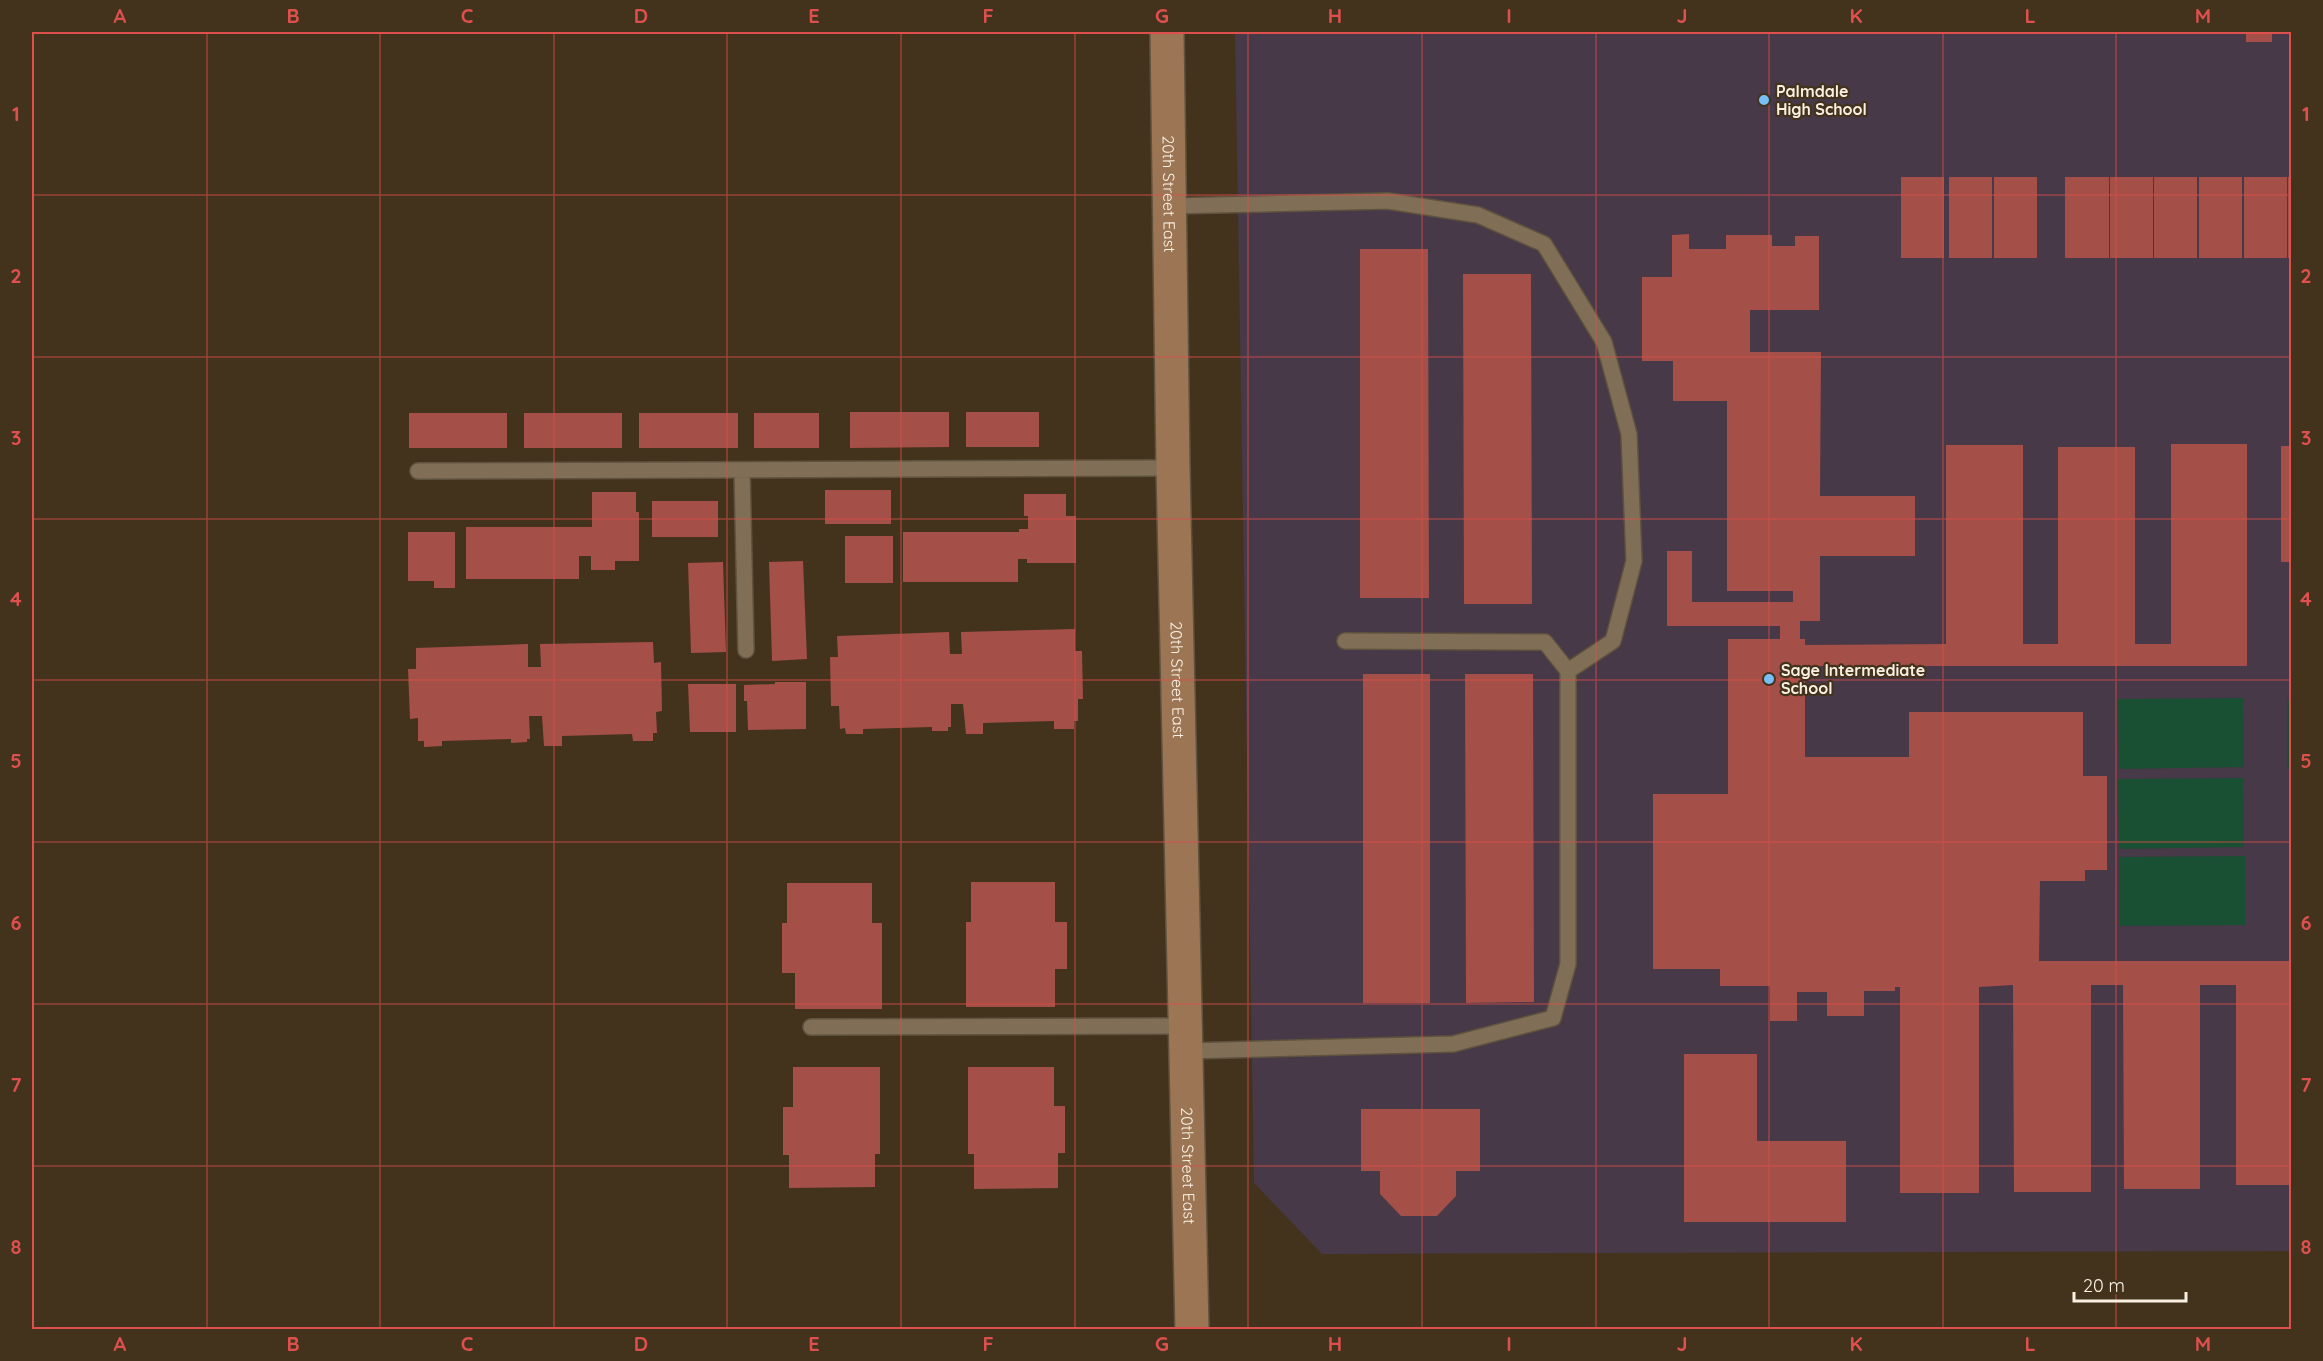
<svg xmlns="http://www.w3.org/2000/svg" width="2323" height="1361" font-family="Quicksand,sans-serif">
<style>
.education{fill:#473947}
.green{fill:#194f32}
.building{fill:#a44f47}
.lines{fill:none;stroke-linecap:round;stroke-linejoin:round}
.lane-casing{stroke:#5f523e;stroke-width:18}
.secondary-casing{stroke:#5f523e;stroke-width:36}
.lane{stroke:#806f56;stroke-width:15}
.secondary{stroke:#9b7554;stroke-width:33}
.grid{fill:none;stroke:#dd504d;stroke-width:1.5;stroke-opacity:0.55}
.poi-dot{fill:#78bff7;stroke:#43331d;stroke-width:2}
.labels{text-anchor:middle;stroke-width:4.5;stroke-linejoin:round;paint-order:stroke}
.poi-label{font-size:16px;font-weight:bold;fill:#faf0e2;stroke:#43331d;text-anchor:start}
.street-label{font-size:16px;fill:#faf0e2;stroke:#43331d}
.neatline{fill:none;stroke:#dd504d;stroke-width:2}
.grid-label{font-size:20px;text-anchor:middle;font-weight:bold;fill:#dd504d}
</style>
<rect width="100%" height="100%" fill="#43331d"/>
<path class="education" d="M1235 32H2291V1251L1322 1254 1254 1183Z"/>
<path class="green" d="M2243 698 2244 767 2119 769 2118 699Z
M2287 700H2291V769H2287Z
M2243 778 2244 847 2119 849 2118 779Z
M2245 856V925L2120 926 2119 857Z"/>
<path class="building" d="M2246 32H2272V42H2246Z
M1901 177H1944V258H1901Z
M1949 177H1992V258H1949Z
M1994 177H2037V258H1994Z
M2065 177H2109V258H2065Z
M2110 177H2153V258H2110Z
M2154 177H2197V258H2154Z
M2199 177H2242V258H2199Z
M2244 177H2287V258H2244Z
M2288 177H2292V258H2288Z
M1689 234V249H1726V235H1772V246H1795V236H1819V310H1750V352H1821L1820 496H1915V556H1820V621H1800V639H1805V645L1946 644V445H2023V644H2058V447H2135V644H2171V444H2247V666H1805V757H1909V712H2083V776H2107V870H2085V881H2040L2039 961H2292V1185H2236V985H2200V1189H2124L2123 985H2091V1192H2014L2013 985 1979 987V1193H1900V987H1895V991H1864V1016H1827V992H1797V1021H1770V986H1720V969H1653V794H1728V639H1780V626H1667V551H1692V602H1793V591H1727V401H1673V361H1642V277H1672V235Z
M1360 249H1428L1429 598H1360Z
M1463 274H1531L1532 604H1464Z
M850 412H949V447L850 448Z
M966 412H1039V447H966Z
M409 413H507V448H409Z
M524 413H622V448H524Z
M639 413H738V448H639Z
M754 413H819V448H754Z
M2281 446H2292V562H2281Z
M825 490H891V524H825Z
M592 492H636V512H639V561H615V570H591V556H579V579H466V527H592Z
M1024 494H1066V516H1076V563H1027V559H1018V582H903V532H1019V529H1028V516H1024Z
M652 501H718V537H652Z
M408 532H455V588H434V581H408Z
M845 536H893V583H845Z
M803 561 807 659 772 661 769 562Z
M723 562 726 652 691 653 688 563Z
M1075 629V651H1082L1083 699H1078V721H1074V729H1054V721L983 723V734H966L963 704H951V727H948V731H932V727L863 729V734H846L845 728 840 729 839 706H831L830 657H838L837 636 949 632 950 654H962L961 632Z
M653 642 654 663 661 662 662 711 656 712 657 733H653V741H633L632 734 562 736V746H544L542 716H529L530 739H527V742L511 743V739L442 741V746L424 747V741H418V718L410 719 408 669H416V648L528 644V667H541L540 644Z
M1363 674H1430V1003H1363Z
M1465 674H1533L1534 1002 1466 1003Z
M775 682H806V729L748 730 747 701H744V685L775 684Z
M688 684H736V732H690Z
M971 882H1055V922H1067V969H1055V1007H966V922H971Z
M787 883H872V923H882V1009H795V973H782V923H787Z
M1684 1054H1757V1141H1846V1222H1684Z
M793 1067H880V1154H875V1187L789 1188V1155H783V1107H793Z
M968 1067H1054V1106H1065V1153H1058V1188L974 1189V1154H968Z
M1361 1109H1480V1171H1456V1196L1437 1216H1401L1380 1194V1171H1361Z"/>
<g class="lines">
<g class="lane-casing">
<path id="lane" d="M1170 206 1388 201 1478 215 1544 244 1604 342 1629 434 1634 561 1613 641 1568 671
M742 470 746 650
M418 471 1173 468
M811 1027 1186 1026
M1187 1051 1453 1044 1553 1018 1568 964V671L1545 642 1345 641"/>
</g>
<g class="secondary-casing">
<g id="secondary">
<path id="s1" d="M1167 32 1173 468 1192 1330"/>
</g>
</g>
<use href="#lane" class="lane"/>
<use href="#secondary" class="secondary"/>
</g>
<path class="grid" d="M207 32V1330M380 32V1330M554 32V1330M727 32V1330M901 32V1330M1075 32V1330M1248 32V1330M1422 32V1330M1596 32V1330M1769 32V1330M1943 32V1330M2116 32V1330M32 195H2292M32 357H2292M32 519H2292M32 680H2292M32 842H2292M32 1004H2292M32 1166H2292"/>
<g class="poi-dot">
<circle cx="1764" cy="100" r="6"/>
<circle cx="1769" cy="679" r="6"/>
</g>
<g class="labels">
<g class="poi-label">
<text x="1776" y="97">Palmdale<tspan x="1776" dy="18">High School</tspan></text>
<text x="1781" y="676">Sage Intermediate<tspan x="1781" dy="18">School</tspan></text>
</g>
<g class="street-label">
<text dy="6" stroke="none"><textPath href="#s1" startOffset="162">20th Street East</textPath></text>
<text dy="6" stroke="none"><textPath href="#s1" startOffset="648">20th Street East</textPath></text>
<text dy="6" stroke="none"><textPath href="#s1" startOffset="1134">20th Street East</textPath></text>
</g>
</g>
<rect width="2323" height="1361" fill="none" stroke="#43331d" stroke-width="66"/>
<path d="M2074 1292v9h112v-9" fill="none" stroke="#faf0e2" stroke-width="3"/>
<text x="2083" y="1292" font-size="18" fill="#faf0e2" stroke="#43331d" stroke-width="4.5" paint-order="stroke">20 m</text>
<rect x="33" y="33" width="2257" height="1295" class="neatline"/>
<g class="grid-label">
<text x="120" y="23">A</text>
<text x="293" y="23">B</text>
<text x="467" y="23">C</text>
<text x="641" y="23">D</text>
<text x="814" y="23">E</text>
<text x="988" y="23">F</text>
<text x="1162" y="23">G</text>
<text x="1335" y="23">H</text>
<text x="1509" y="23">I</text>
<text x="1682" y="23">J</text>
<text x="1856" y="23">K</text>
<text x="2030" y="23">L</text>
<text x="2203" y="23">M</text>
<text x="16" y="121">1</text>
<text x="2306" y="121">1</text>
<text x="16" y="283">2</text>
<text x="2306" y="283">2</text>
<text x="16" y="445">3</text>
<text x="2306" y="445">3</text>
<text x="16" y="606">4</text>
<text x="2306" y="606">4</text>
<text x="16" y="768">5</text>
<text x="2306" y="768">5</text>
<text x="16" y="930">6</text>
<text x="2306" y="930">6</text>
<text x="16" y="1092">7</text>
<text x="2306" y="1092">7</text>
<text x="16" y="1254">8</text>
<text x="2306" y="1254">8</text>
<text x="120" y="1351">A</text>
<text x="293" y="1351">B</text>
<text x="467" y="1351">C</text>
<text x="641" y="1351">D</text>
<text x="814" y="1351">E</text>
<text x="988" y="1351">F</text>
<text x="1162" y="1351">G</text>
<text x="1335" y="1351">H</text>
<text x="1509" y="1351">I</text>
<text x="1682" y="1351">J</text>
<text x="1856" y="1351">K</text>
<text x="2030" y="1351">L</text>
<text x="2203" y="1351">M</text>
</g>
</svg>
